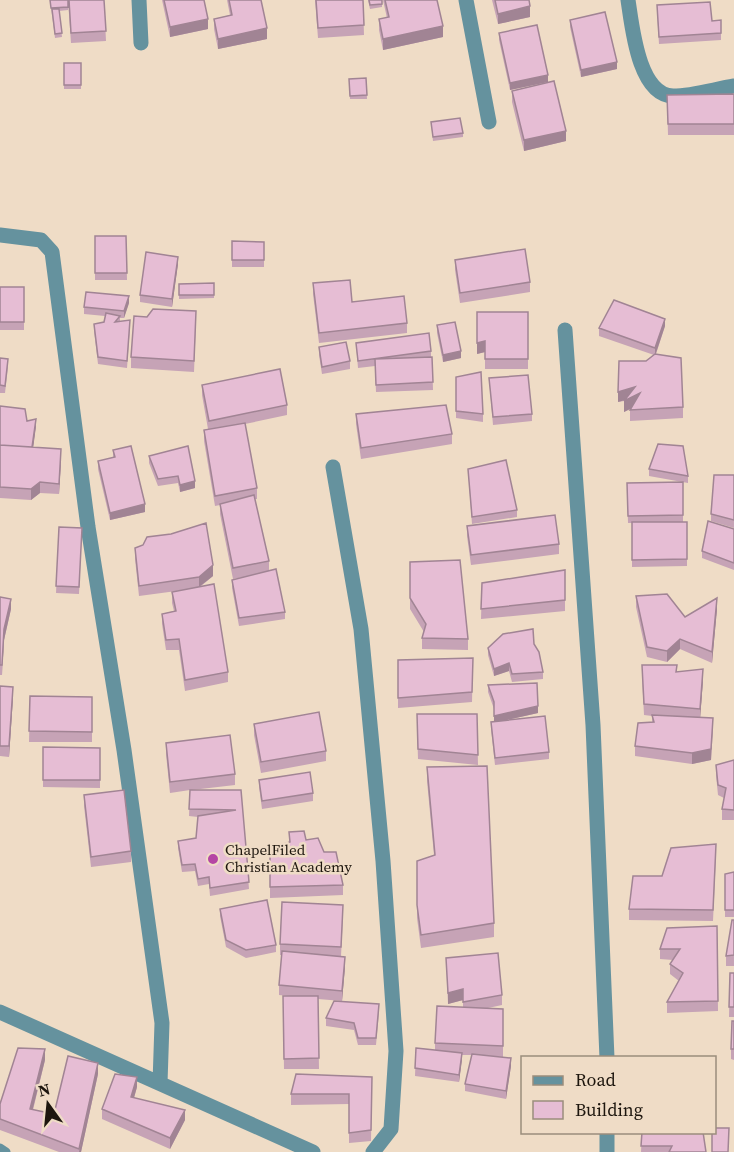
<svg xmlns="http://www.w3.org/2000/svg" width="734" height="1152" font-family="'Source Serif 4',serif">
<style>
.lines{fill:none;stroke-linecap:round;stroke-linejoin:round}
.service{stroke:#65929e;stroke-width:9}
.minor{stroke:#65929e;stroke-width:15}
.wall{fill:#c6a3b6}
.shaded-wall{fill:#a18494}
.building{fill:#e6bdd4;stroke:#a18494;stroke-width:1.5}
.poi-dot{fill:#b546a4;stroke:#efdcc6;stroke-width:2}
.labels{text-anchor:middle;stroke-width:5;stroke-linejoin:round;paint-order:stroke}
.poi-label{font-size:15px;fill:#1d160e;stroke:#efdcc6;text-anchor:start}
</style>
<rect width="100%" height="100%" fill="#efdcc6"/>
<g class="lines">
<path class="service" d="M0 1148 6 1152"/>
<path class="minor" d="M139 0 141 43
M466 0 489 122
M628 0C632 25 638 95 673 96 693 96 715 89 734 86
M0 235 41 240 52 252 88 527 124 750 162 1023 160 1083
M565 330 593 725 607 1058
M333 467 361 629 383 861 396 1051 391 1129 373 1152
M0 1012 313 1152
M607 1152V1132"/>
</g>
<path class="wall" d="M50 0H68V10L59 11 62 37 55 38Z
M68 0H104L106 41 71 43Z
M162 0H204L208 29 170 37Z
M227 0H261L267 39 218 49 214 29V19L230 15Z
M315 0H363L364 35 318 38Z
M368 0H382V7L370 9Z
M383 0H437L443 37 383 50 379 30V19L387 18Z
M492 0H529L530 17 498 24Z
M657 12 712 21 721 33V40L659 44Z
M570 20 617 69 581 77 570 27Z
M499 33 548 82 510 90 499 40Z
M64 63H81V89H64Z
M366 78 367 99H350L349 79Z
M512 91 566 141 524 151 512 102Z
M734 94V135H668L667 95Z
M431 122 463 133V137L433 141Z
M95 236H126L127 280H95Z
M232 241 264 242V267H232Z
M455 260 530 282V292L460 303 455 270Z
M178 264 172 307 140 302V295Z
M214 283V298L179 299V284Z
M313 283 352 302 407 323V333L319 343 313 294Z
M0 287H24V330H0Z
M129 303 124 318H120V322L130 327 127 368 98 364 94 331V324L104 322 105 316 84 314V307Z
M528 312V369H485V352L477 354Z
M196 321 194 372 131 368V357Z
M437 325 461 358 443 362 437 333Z
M665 326 656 354 683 407V418L630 421V410L632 408 624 412V401L618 402 646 361 654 355 599 336V328Z
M356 343 431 351V357H432L433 390 376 392 375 366 358 368Z
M319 347 350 361V369L322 374 319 355Z
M0 358 8 367 5 393H0Z
M456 377 483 414V422L456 418Z
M489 378 532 414V421L493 425Z
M202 385 287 405V415L245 424 257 488V499H255L269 561V571L285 612V619L239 626 232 588V580L260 574 233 579 220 514V505L215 506 204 441V430L208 429 202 395Z
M0 406 36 426 33 447 61 460 59 494 40 493 31 500 0 498Z
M356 414 452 434V444L361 459 356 424Z
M113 450 145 512 110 520 98 469V461L113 458Z
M149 456 195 488 180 492 178 483 158 486 149 463Z
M468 469 517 510V517L472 524Z
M649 469 688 476V483L649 476Z
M734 475V528L711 521V514Z
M683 482V522H687V566L632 567V523H628L627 483Z
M467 526 559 544V554L471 565 467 536Z
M59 527 82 528 79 594 56 593Z
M734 529V570L702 558V551Z
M135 548 213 576 200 587 228 672V682L185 691 179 650H166L162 624V614L174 611 172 603V592L184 590 139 596 135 559Z
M410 562 468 639V650L422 649V638L424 632 410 609Z
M565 570V611L481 619 482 583Z
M636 596 685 617 717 609 712 663 680 649 667 662 647 657 636 607Z
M0 597 11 609 4 640 2 675H0Z
M488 648 543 672V679L512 682 509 671 494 676 488 655Z
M473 658 472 702 398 708V660Z
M677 672 703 680 700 718 713 729 711 760 692 764 635 756V746L652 722V716L644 715 642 676Z
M488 685 538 713 507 720 549 752V759L495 765 491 729V722H494V709L488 692Z
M0 686 13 697 9 757 0 756Z
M30 696 92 697V742H29Z
M477 714 478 765 418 759 417 725Z
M254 724 326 751V761L261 773 254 735Z
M166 743 235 774V785L192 790H241L249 889 210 896 209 884 198 886 195 871 182 872 178 848V841L196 838 198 817 189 816 190 790 170 793 166 754Z
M43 747 100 748V788L43 787Z
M734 760V820H722V809L724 798 718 795 716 775V765Z
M427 767 494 923V937L421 948 417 918V861L434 855 427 781Z
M259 780 313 793V801L262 809 259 787Z
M84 795 131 851V862L91 867 84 806Z
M289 832 306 840 324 852 343 885V895L270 898V848L289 842Z
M716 855 713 921 629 920V909L662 876Z
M734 872V917H725V874Z
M220 909 276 945V952L246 958 226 947 220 916Z
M343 916 341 956 345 967 342 1001 318 999 319 1069H284L283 996H289L279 995V985L282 955H280V944Z
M734 920V966H726V956Z
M717 926 718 1011 667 1013V1002L679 981 670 974V964L673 960 660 959V949Z
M446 958 502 995V1005L488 1008 503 1009V1057L491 1056 511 1066 506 1099 465 1091V1084L472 1055H462L459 1082 415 1076 416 1048 435 1050V1043L463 1007V1000L448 1004Z
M730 973H734V1017H729Z
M379 1012 376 1045H358L354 1030 326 1026V1018Z
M734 1021V1060L731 1059V1049Z
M45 1060 33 1110 54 1114 98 1074 81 1152H59L0 1130V1104Z
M372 1077 371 1141 349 1143V1104L291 1105V1094Z
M137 1087 134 1098 185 1120 170 1149 102 1119V1109Z
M642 1132 706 1152H641Z"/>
<path class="shaded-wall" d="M530 6V17L498 24V14Z
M208 19V29L170 37V27Z
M443 26V37L383 50V39Z
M267 28V39L218 49V39Z
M617 62V69L581 77V70Z
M548 75V82L510 90V83Z
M566 131V141L524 151V140Z
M178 257V264L172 307V299Z
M129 296V303L124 318V311Z
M665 319V326L655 356V348Z
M485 341V352L477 354V343Z
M461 351V358L443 362V355Z
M635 387 640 393V404L624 412V401L625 400 618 402V392Z
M36 419V426L32 457V450Z
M61 449V460L59 494V484Z
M195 481V488L180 492V485Z
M40 482V493L31 500V489Z
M145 504V512L110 520V513Z
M213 565V576L199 587V577Z
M717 598V609L712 663V652Z
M11 599V609L4 640 2 675 4 629Z
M680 639V649L667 662V651Z
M509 663V671L494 676V669Z
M703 669V680L700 720V709Z
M13 687V697L9 757V746Z
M538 706V713L494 723V716Z
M713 718 711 760 692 764V753Z
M345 957V967L342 1001V991Z
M463 989V1000L448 1004V993Z
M45 1049V1060L30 1120V1109Z
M462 1053V1060L459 1082V1075Z
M511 1058V1066L506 1099V1091Z
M98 1063V1074L81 1152H79Z
M137 1077V1087L131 1108V1097Z
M185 1110V1120L170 1149V1138Z"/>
<path class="building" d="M50 0H68V7L51 8Z
M69 0H104L106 31 71 33Z
M164 0H204L208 19 170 27Z
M229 0H261L267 28 218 39 214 19 232 15Z
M316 0H363L364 25 318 28Z
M369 0H382V4L370 5Z
M385 0H437L443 26 383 39 379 19 389 17Z
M495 0H529L530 6 498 14Z
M710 2 712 21 721 20V33L659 37 657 5Z
M52 9H59L62 33 55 34Z
M605 12 617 62 581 70 570 20Z
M537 25 548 75 510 83 499 33Z
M64 63H81V85H64Z
M366 78 367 95 350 96 349 79Z
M554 81 566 131 524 140 512 91Z
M734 94V124H668L667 95Z
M460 118 463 133 433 137 431 122Z
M95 236H126L127 273H95Z
M232 241 264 242V260H232Z
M525 249 530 282 460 293 455 260Z
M146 252 178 257 172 299 140 295Z
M350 280 352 302 404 296 407 323 319 333 313 283Z
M214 283V295H179V284Z
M0 287H24V322H0Z
M86 292 129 296 124 311 84 307Z
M614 300 665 319 655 348 599 328Z
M153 309 196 311 194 361 131 357 134 316 147 317Z
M477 312H528V359H485V341L477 343Z
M106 313 120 316 115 322 130 320 127 361 98 357 94 324 104 322Z
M455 322 461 351 443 355 437 325Z
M429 333 431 351 358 361 356 343Z
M346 342 350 361 322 367 319 347Z
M655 354 681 358 683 407 630 410 640 393 624 401 635 387 618 392 619 361H646Z
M432 357 433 382 376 385 375 359Z
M0 358 8 359 5 386 0 385Z
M280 369 287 405 209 421 202 385Z
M481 372 483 414 456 411V377Z
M528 375 532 414 493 417 489 378Z
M446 405 452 434 361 448 356 414Z
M0 406 25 409 27 421 36 419 32 447 0 445Z
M245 423 257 488 215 496 204 430Z
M658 444 683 446 688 476 649 469Z
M0 445 61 449 59 484 40 482 31 489 0 487Z
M131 446 145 504 110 513 98 461 115 457 113 450Z
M188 446 195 481 180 485 178 476 158 479 149 456Z
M506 460 517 510 472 517 468 469Z
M714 475H734V520L711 514Z
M683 482V515L628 516 627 483Z
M254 495 269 561 233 568 220 504Z
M555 515 559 544 471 555 467 526Z
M708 521 734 529V563L702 551Z
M632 522H687V559L632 560Z
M206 523 213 565 199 577 139 586 135 548 143 545 147 537 171 534Z
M59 527 82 528 79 587 56 586Z
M460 560 468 639 422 638 426 624 410 598V562Z
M276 569 285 612 239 618 232 580Z
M565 570V600L481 609 482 583Z
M214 584 228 672 185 680 179 639 166 640 162 614 176 611 172 592Z
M667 594 685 617 717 598 712 652 680 639 667 651 647 647 636 596Z
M0 597 11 599 4 629 2 665H0Z
M533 629 534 644 539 652 543 672 512 674 509 663 494 669 488 648 503 634Z
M473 658 472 692 398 698V660Z
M642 665H677L676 672 703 669 700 709 644 704Z
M537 683 538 706 494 716V702L488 685Z
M0 686 13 687 9 746H0Z
M30 696 92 697V732L29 731Z
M319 712 326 751 261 762 254 724Z
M417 714H477L478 755 418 749Z
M652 715 713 718 711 749 692 753 635 746 638 723 654 722Z
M545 716 549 752 495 758 491 722Z
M230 735 235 774 170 782 166 743Z
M43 747 100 748V780H43Z
M734 760V810L722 809 726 788 718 785 716 765Z
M487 766 494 923 421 935 417 905V861L435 855 427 767Z
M310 772 313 793 262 801 259 780Z
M124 790 131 851 91 857 84 795Z
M190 790H241L249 882 210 888 209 877 198 879 195 864 182 865 178 841 196 838 198 816 236 810 189 809Z
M304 831 306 840 318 838 324 852H336L343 885 270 887V848L290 842 289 832Z
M716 844 713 910 629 909 633 876H662L671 848Z
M734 872V910H725V874Z
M267 900 276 945 246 950 226 940 220 909Z
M282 902 343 905 341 947 280 944Z
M732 920H734V955L726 956Z
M717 926 718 1001 667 1002 683 973 670 964 680 949H660L667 928Z
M282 951 345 957 342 991 279 985Z
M498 953 502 995 463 1002V989L448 993 446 958Z
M730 973H734V1007H729Z
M283 996H318L319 1058 284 1059Z
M334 1001 379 1004 376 1038H358L354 1023 326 1018Z
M437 1006 503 1009V1046L435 1043Z
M732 1021H734V1049H731Z
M18 1048 45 1049 30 1109 54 1114 68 1056 98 1063 79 1149 0 1119V1104Z
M416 1048 462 1053 459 1075 415 1068Z
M472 1054 511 1058 506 1091 465 1084Z
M115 1074 137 1077 131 1097 185 1110 170 1138 102 1109Z
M296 1074 372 1077 371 1130 349 1133V1094H291Z
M714 1128H729L728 1152H712V1132H714Z
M642 1132H673L672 1133 674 1132H703L706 1152H669L672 1146H641Z"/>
<circle class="poi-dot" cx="213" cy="859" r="6"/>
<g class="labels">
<g class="poi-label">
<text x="225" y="855">ChapelFiled<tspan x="225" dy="17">Christian Academy</tspan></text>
</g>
</g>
<rect x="521" y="1056" width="195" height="78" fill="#efdcc6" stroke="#9b8d7c" stroke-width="1.5"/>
<rect x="533" y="1076" width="30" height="9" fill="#65929e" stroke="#9b8d7c" stroke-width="1.5"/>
<text x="575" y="1086" font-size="18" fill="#1d160e">Road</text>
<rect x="533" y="1101" width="30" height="18" fill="#e6bdd4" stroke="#9b8d7c" stroke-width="1.5"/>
<text x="575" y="1116" font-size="18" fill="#1d160e">Building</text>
<g transform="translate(48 1104) rotate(345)" stroke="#efdcc6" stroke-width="4.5" paint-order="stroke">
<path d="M0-4.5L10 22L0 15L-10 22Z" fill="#1d160e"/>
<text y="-9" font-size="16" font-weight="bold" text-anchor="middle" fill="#1d160e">N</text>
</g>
</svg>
